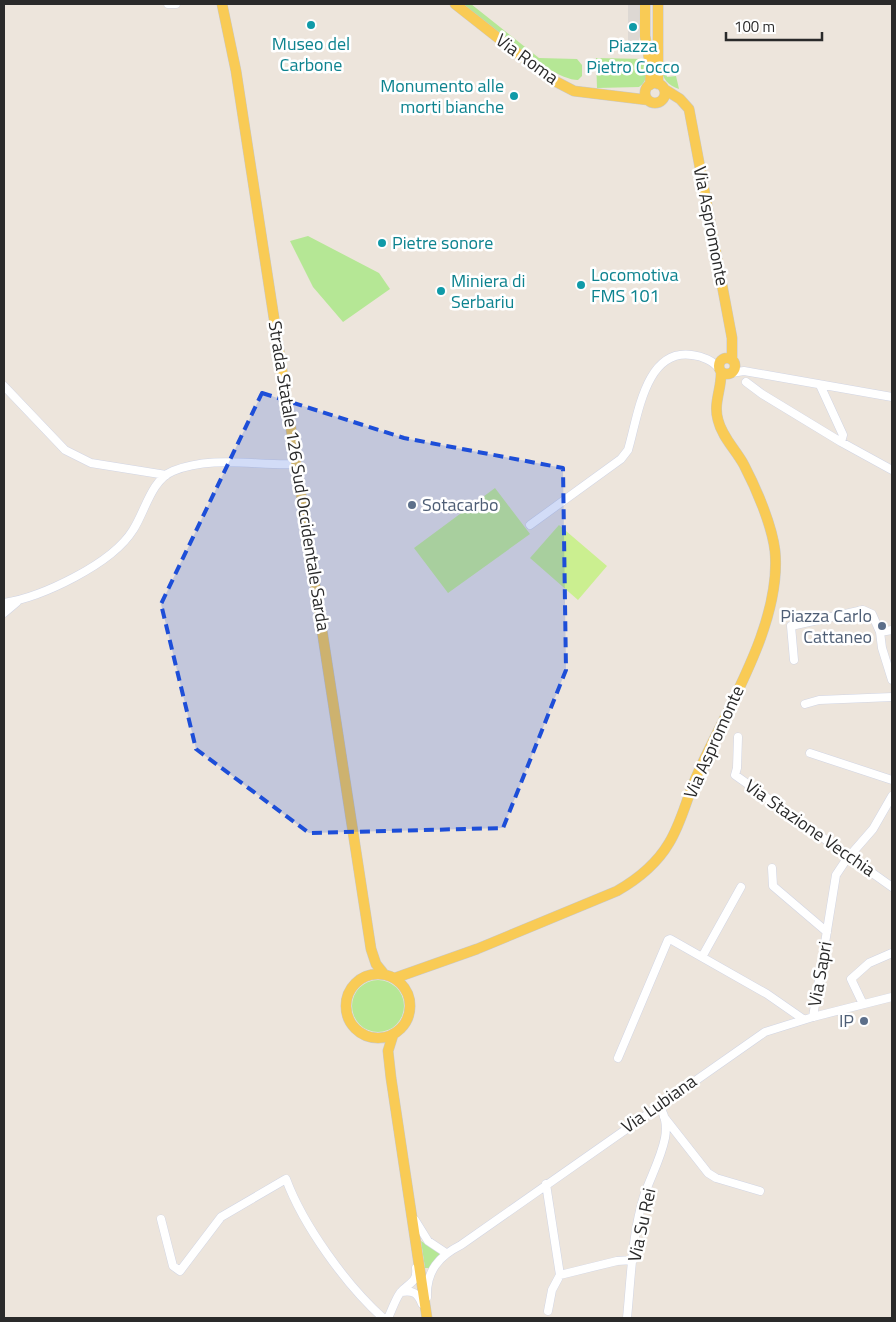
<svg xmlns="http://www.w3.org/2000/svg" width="896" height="1322" font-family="'Titillium Web',sans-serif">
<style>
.green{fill:#b5e795}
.pitch{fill:#cbef90}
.plaza{fill:#ddd8d3}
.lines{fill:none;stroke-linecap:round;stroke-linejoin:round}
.minor-casing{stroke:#d1d5e4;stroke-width:9}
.major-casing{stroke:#c8c8c8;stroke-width:11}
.minor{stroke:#fff;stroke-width:8}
.major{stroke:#f9cb55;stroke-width:10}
.marked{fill:#1d4ed8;fill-opacity:0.2;stroke:#1d4ed8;stroke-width:4;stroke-dasharray:10 6;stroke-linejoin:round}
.culture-dot{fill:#0f9aa8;stroke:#fff;stroke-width:2}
.service-dot{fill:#5c6f8a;stroke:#fff;stroke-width:2}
.labels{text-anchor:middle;stroke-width:5;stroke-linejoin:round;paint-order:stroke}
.culture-label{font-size:18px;fill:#0d838f;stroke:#fff;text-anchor:start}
.street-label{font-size:18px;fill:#2a2a2a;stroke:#fff}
.service-label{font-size:18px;fill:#4e5e75;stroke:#fff;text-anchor:end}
</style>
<rect width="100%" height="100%" fill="#ede5dc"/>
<path class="green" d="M463 4H471L539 58 577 59 582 65V76L578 80C551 80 487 23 463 4Z
M596 58 646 59C647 70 649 80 639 87L597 88Z
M661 68H665L667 77 676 76 679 89C668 85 663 80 661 68Z
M308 236 379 273 390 289 343 322 313 287 290 241Z
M352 1006a26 26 0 1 1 52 0a26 26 0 1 1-52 0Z
M421 1241 441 1254 430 1268H425Z"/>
<path class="pitch" d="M495 488 530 534 448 593 414 548Z
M559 525 607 566 578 600 530 558Z"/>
<path class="plaza" d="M628 4H639V51H628Z"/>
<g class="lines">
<g class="minor-casing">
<path id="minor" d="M168 4H176
M731 373 744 371 892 397
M746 382 762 394 841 442
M820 385 843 435 841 442 892 470
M4 386 65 450 91 463 166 475
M530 525 621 459 628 450C638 417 645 348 692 355 702 356 714 361 719 369
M4 603C42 597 112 564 133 530 145 512 151 480 173 471 212 455 256 466 297 464
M4 613 17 602
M892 630 880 632 882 648 892 680
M794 660 791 626 863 610 872 614 880 632
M805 704 819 700 892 697
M738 737 737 768 735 775 892 887
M810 753 892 780
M772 868 773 886 827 932
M702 957 741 887
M863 1004 851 979 869 963 892 953
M813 1017 836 875 846 860 873 829 892 796
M618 1058 668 940 670 939 767 994 803 1019
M664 1117 708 1173 716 1178 760 1191
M546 1184 560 1275 552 1290 548 1311
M161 1219 173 1266 180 1271 221 1217 286 1179C303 1225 346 1285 383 1318
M415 1220 428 1241 446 1253
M560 1275 617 1261 633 1260
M401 1292C413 1290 418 1293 422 1304
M427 1297C426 1271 439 1256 461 1245L765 1032 813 1017 892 997
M388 1318C392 1310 395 1300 400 1293 408 1283 418 1283 416 1268
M627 1318C631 1278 632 1234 644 1196 651 1176 661 1158 665 1138 667 1127 666 1113 657 1105"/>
</g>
<g class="major-casing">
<path id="major" d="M222 4 236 71 371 949 376 964 384 974
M455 4 549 78 574 91 648 100
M645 4V36L651 69 650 85
M658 4V84
M645 93a10 10 0 1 1 20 0a10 10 0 1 1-20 0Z
M664 89 680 99 689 109 732 338V360
M719 366a8 8 0 1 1 16 0a8 8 0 1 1-16 0Z
M346 1006a32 32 0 1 1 64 0a32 32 0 1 1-64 0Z
M395 978 477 949 617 891C638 879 656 865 669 843 682 822 687 796 698 773 727 708 782 623 775 551 772 525 756 488 744 465 736 450 722 437 718 420 713 403 722 388 721 372
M393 1035 388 1051 391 1078 427 1318"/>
</g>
<use href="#minor" class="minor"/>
<use href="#major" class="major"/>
</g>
<path class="marked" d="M262 393 404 438 563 468 566 670 503 828 309 833 196 749 161 604Z"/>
<g class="culture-dot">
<circle cx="311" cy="25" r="5"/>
<circle cx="633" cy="27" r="5"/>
<circle cx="514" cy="96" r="5"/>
<circle cx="382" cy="243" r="5"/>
<circle cx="581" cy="285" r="5"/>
<circle cx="441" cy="291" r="5"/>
</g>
<g class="service-dot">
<circle cx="412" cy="505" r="5"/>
<circle cx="882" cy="626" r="5"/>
<circle cx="864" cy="1021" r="5"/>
</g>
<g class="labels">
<g class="culture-label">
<text x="311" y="50" text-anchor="middle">Museo del<tspan x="311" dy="21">Carbone</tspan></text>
<text x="633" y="52" text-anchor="middle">Piazza<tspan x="633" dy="21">Pietro Cocco</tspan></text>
<text x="504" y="92" text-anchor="end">Monumento alle<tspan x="504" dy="21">morti bianche</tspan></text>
<text x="392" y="249">Pietre sonore</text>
<text x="591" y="281">Locomotiva<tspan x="591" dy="21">FMS 101</tspan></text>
<text x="451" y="287">Miniera di<tspan x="451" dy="21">Serbariu</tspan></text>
</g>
<g class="street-label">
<text transform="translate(527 59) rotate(36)" y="6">Via Roma</text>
<text transform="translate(711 226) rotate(79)" y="6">Via Aspromonte</text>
<text transform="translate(299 476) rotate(81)" y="6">Strada Statale 126 Sud Occidentale Sarda</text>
<text transform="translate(714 742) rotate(-66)" y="6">Via Aspromonte</text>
<text transform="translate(810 828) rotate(35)" y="6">Via Stazione Vecchia</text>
<text transform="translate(820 974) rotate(-80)" y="6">Via Sapri</text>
<text transform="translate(659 1104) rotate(-35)" y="6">Via Lubiana</text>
<text transform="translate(642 1225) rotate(-78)" y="6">Via Su Rei</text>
</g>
<g class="service-label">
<text x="422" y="511" text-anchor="start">Sotacarbo</text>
<text x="872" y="622">Piazza Carlo<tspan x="872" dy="21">Cattaneo</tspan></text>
<text x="854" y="1027">IP</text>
</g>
</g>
<rect width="896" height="1322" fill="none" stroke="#2a2a2a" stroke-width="10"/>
<path d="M726 32v8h96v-8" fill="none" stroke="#2a2a2a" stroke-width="2.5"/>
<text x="734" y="32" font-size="15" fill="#2a2a2a" stroke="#ffffff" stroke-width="4" paint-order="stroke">100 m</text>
</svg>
